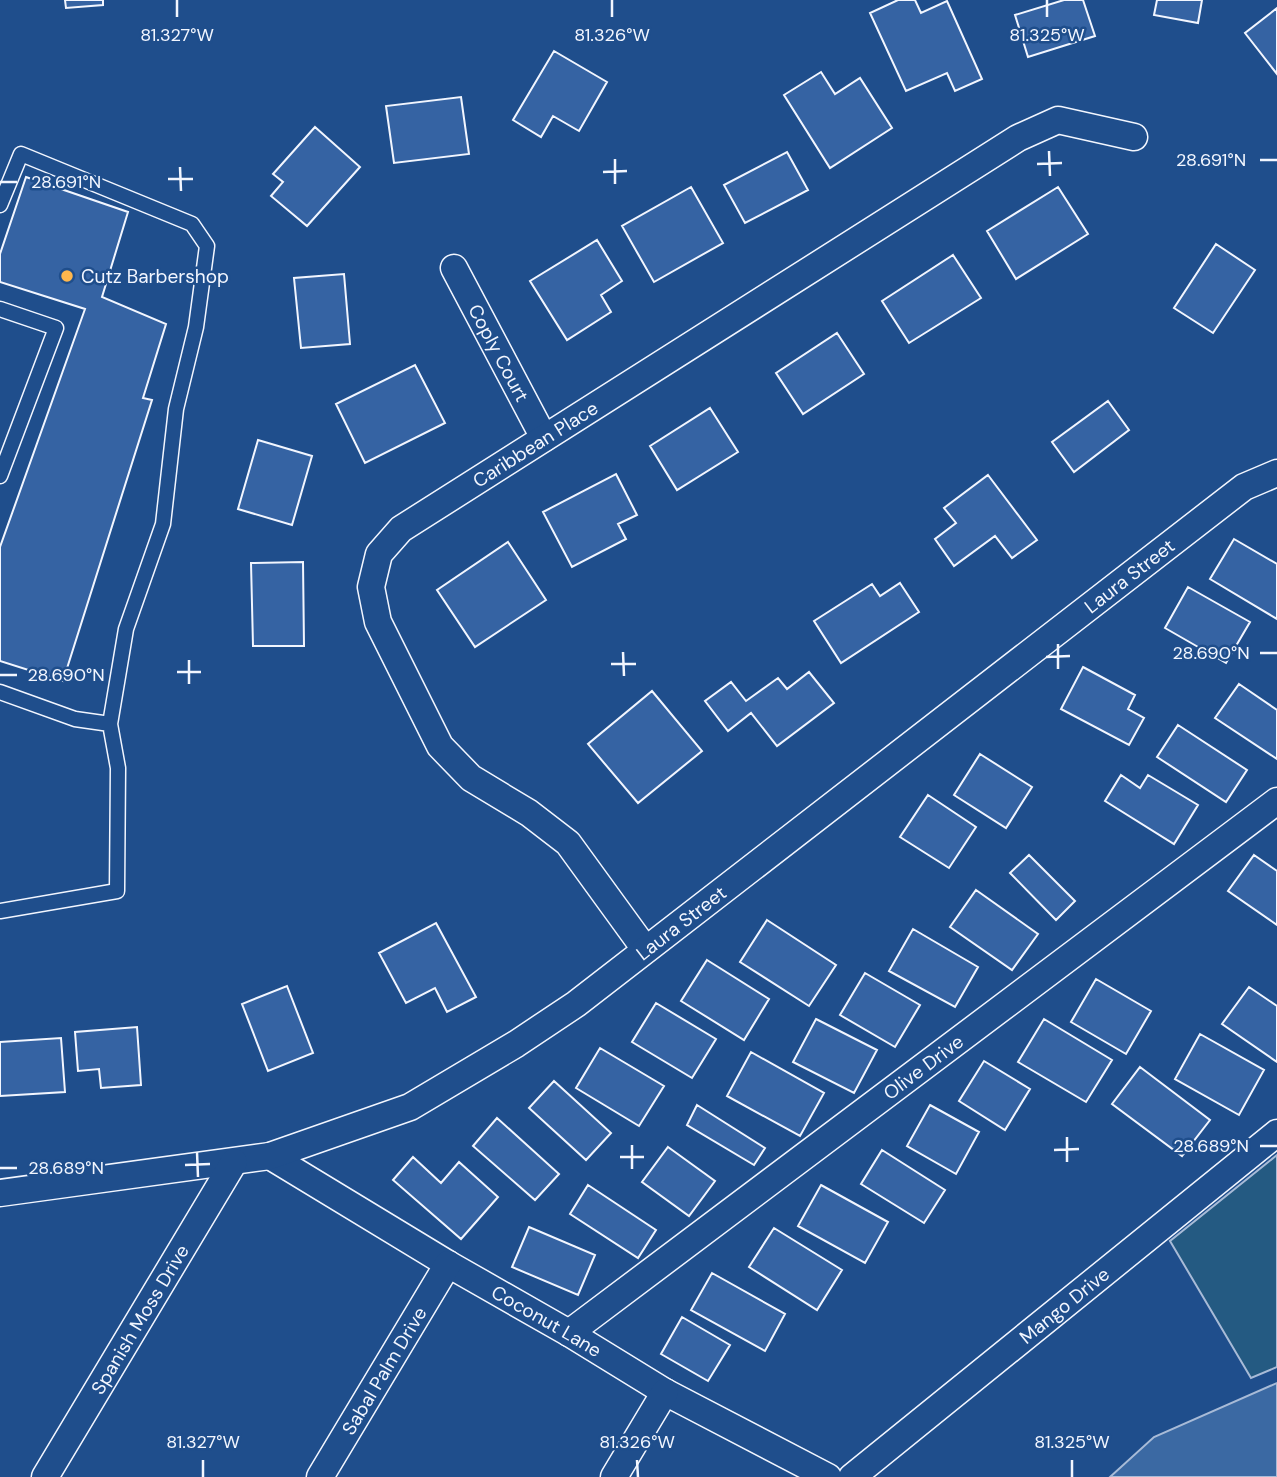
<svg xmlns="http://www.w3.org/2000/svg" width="1277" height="1477" font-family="'DM Sans',sans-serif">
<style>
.green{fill:#245a82;stroke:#a8bbd7;stroke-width:2}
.water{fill:#3b69a3;stroke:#a8bbd7;stroke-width:2}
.building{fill:#3563a3;stroke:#f2f6ff;stroke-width:2}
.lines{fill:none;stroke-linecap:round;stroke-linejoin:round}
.lane-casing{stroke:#f2f6ff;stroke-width:17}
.street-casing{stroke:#f2f6ff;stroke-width:29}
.lane{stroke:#1f4e8c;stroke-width:14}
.street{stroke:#1f4e8c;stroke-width:26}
.ticks{fill:none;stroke:#f2f6ff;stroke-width:2.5}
.poi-dot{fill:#ffb74d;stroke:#1f4e8c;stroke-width:2.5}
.labels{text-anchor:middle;stroke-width:5;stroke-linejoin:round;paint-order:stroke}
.poi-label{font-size:19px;fill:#f2f6ff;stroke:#1f4e8c;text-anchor:start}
.street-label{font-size:19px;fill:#f2f6ff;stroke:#1f4e8c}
.ticks-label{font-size:18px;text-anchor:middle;fill:#f2f6ff;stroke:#1f4e8c;stroke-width:5;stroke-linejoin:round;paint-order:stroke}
</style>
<rect width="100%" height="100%" fill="#1f4e8c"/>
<path class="green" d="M1277 1155V1367L1251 1378 1170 1241Z"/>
<path class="water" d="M1277 1383V1477H1110L1154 1437Z"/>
<path class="building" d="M65 0H103V5L66 8Z
M898 0H915L921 13 947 1 982 79 955 91 947 73 906 91 870 13Z
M1064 0H1083L1095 36 1028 57 1015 15Z
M1157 0H1202L1198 23 1154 15Z
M1277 8V74L1245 33Z
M554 51 607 82 579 131 553 116 541 137 513 120Z
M821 72 835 94 860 78 892 128 830 168 784 95Z
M461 97 469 154 394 163 386 106Z
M315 127 360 167 307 226 271 196 283 182 273 174Z
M787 152 808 190 745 223 724 185Z
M26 177 128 212 102 297 166 324 143 398 152 400 63 681 0 661V547L85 309 0 282V254Z
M691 187 723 243 654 282 622 226Z
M1058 187 1088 234 1016 279 987 231Z
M597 240 622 281 601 295 611 312 567 340 530 281Z
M1216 244 1255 270 1213 333 1174 308Z
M953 255 981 298 909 343 882 301Z
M344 274 350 344 301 348 294 278Z
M837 333 864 374 803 414 776 373Z
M415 365 445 423 365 463 336 404Z
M1108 401 1129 430 1074 472 1052 442Z
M710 408 738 452 677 490 650 446Z
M258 440 312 456 292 525 238 509Z
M616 474 637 515 618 524 626 539 572 567 543 512Z
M988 475 1037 540 1012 558 995 536 954 566 935 539 956 523 944 508Z
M1234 539 1277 564V619L1210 579Z
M508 542 546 600 475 647 437 590Z
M303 562 304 646H253L251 563Z
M900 583 919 612 841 663 814 621 872 584 880 596Z
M1188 587 1250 622 1226 663 1165 628Z
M1083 667 1135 695 1128 709 1144 718 1129 745 1061 709Z
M809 672 834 703 777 746 751 713 728 731 705 701 731 682 746 701 778 678 787 689Z
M1239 684 1277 710V759L1215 718Z
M652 691 702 751 638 803 588 744Z
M1178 725 1247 770 1226 802 1157 757Z
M980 754 1032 787 1006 828 954 795Z
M1121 775 1140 788 1148 775 1198 805 1174 844 1105 801Z
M928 795 976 827 949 868 900 837Z
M1029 855 1075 901 1056 920 1010 873Z
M1254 855 1277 871V925L1228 891Z
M976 890 1038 934 1012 970 950 927Z
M767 920 836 965 809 1006 740 962Z
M436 923 476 997 447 1012 435 988 406 1003 379 953Z
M913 929 978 967 955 1007 889 971Z
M707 960 769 999 744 1040 681 1001Z
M865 973 920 1005 895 1047 840 1015Z
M1096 979 1151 1011 1126 1054 1071 1022Z
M287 986 313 1053 268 1071 242 1004Z
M1249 987 1277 1006V1062L1222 1024Z
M656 1003 716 1039 692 1078 632 1042Z
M816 1019 877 1050 854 1093 793 1062Z
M1044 1019 1112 1060 1086 1102 1018 1062Z
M137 1027 141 1085 101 1088 99 1069 78 1071 75 1032Z
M1200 1034 1264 1070 1239 1115 1175 1079Z
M61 1038 65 1092 0 1096V1042Z
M600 1048 664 1086 639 1126 576 1088Z
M751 1052 824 1093 800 1136 727 1096Z
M984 1061 1030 1089 1005 1130 959 1101Z
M1140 1067 1210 1120 1182 1156 1112 1104Z
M554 1081 611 1133 586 1160 529 1108Z
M697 1105 765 1148 754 1165 687 1125Z
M930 1105 979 1132 956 1174 907 1146Z
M497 1118 559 1174 535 1200 473 1146Z
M668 1147 715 1181 689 1216 642 1182Z
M882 1150 945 1190 924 1223 861 1184Z
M413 1157 441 1183 459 1162 498 1197 461 1239 393 1180Z
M588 1185 656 1230 638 1258 570 1214Z
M821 1185 888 1222 865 1263 798 1226Z
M529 1227 595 1255 578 1295 512 1267Z
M774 1228 842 1270 817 1310 749 1267Z
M712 1273 785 1314 765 1351 691 1310Z
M682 1317 730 1345 708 1381 661 1354Z"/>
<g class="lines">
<g class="lane-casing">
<path id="lane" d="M0 205 21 154 192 224 207 246 196 327 176 409 163 524 126 629 110 724
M0 309 56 328 0 476
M0 692 75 719 110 724 118 768 117 891 0 911"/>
</g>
<g class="street-casing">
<g id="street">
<path id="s1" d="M454 268 544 438"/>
<path id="s2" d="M645 949 568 843 529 813 471 778 440 746 378 622 371 587 379 554 401 529 1018 138 1058 120 1134 137"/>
<path id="s3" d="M270 1156 448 1264 569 1333 665 1392 828 1477"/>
<path id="s4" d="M0 1193 270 1156 410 1107 516 1044 576 1004 1244 487 1277 473"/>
<path id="s5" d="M569 1333 1277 801"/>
<path id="s6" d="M45 1477 234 1162"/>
<path id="s7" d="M320 1477 448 1264"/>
<path d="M614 1477 665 1392"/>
<path id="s8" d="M852 1477 1277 1133"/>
</g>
</g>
<use href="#lane" class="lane"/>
<use href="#street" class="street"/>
</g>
<path class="ticks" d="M177 0V17M612 0V17M1047 0V17M1049 151 1050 176M615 159V184M1260 160H1277M1037 164 1062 163M180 167 181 191M603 172 627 171M168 179H193M0 182H17M1058 644V669M623 652 624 676M1260 653H1277M1046 657 1070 656M189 660V684M611 664H636M177 672H201M0 675H17M1067 1137V1162M632 1145V1169M1260 1146H1277M1054 1150 1079 1149M197 1152 198 1177M620 1157H644M185 1165 210 1164M0 1168H17M203 1460V1477M637 1460 638 1477M1072 1460V1477"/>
<circle class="poi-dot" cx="67" cy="276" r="7"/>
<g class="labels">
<g class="poi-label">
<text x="81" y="283">Cutz Barbershop</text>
</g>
<g class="street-label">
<text dy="7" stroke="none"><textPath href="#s1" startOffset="96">Coply Court</textPath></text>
<text dy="7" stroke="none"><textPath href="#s2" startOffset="693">Caribbean Place</textPath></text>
<text dy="7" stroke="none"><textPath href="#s4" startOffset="1316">Laura Street</textPath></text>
<text dy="7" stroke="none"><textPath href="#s4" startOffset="749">Laura Street</textPath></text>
<text dy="7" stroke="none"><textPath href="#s5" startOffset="443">Olive Drive</textPath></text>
<text dy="7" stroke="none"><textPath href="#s8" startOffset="273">Mango Drive</textPath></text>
<text dy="7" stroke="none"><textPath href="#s6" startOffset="184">Spanish Moss Drive</textPath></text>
<text dy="7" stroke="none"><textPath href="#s3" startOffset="322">Coconut Lane</textPath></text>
<text dy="7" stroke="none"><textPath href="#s7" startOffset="124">Sabal Palm Drive</textPath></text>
</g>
</g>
<g class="ticks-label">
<text x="177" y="41">81.327°W</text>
<text x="612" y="41">81.326°W</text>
<text x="1047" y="41">81.325°W</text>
<text x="1211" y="166">28.691°N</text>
<text x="66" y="188">28.691°N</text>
<text x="1211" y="659">28.690°N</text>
<text x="66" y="681">28.690°N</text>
<text x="1211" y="1152">28.689°N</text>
<text x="66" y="1174">28.689°N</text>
<text x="203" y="1448">81.327°W</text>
<text x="637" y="1448">81.326°W</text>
<text x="1072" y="1448">81.325°W</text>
</g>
</svg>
